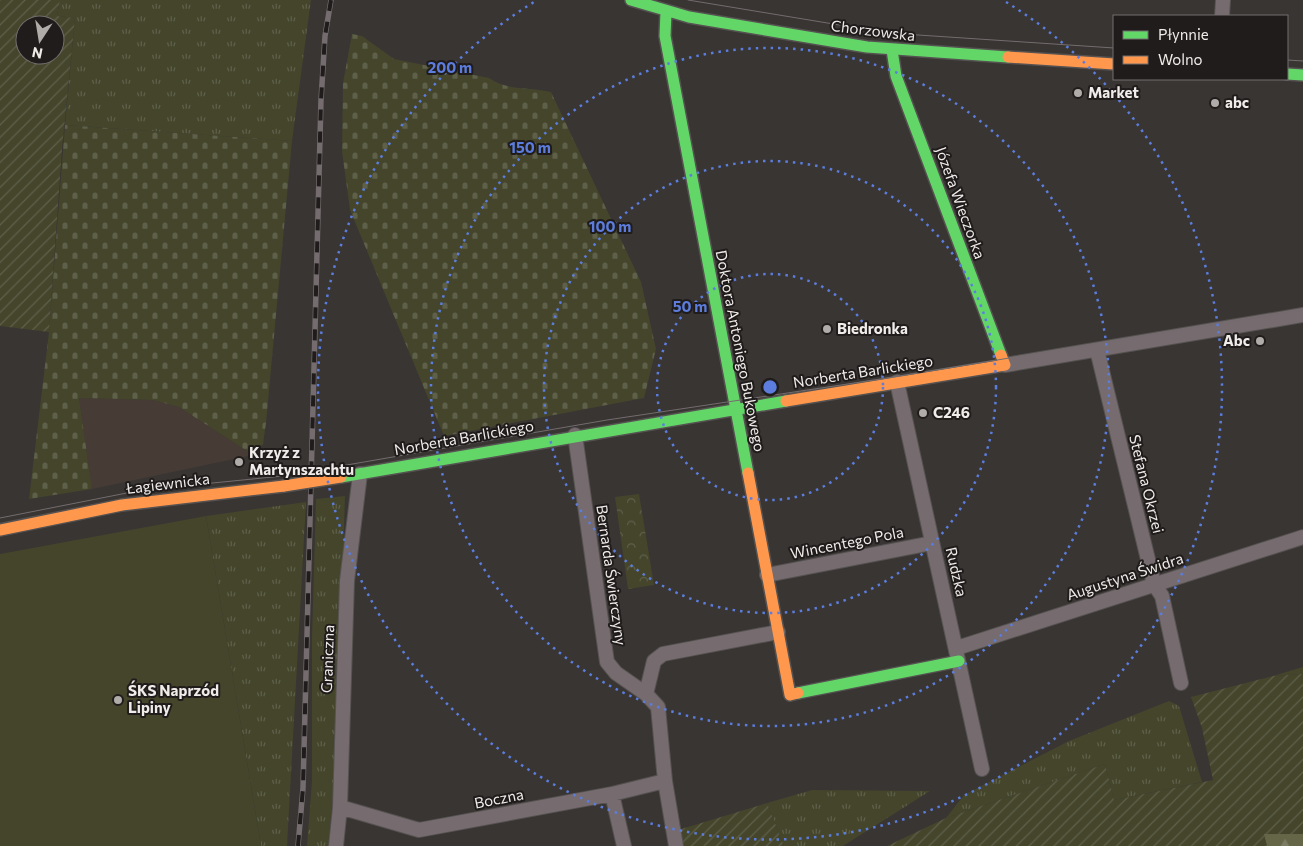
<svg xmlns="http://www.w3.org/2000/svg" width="1303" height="846" font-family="Commissioner,sans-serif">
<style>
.built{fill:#463b35}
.grass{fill:url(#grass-tufts)}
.forest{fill:url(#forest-firs)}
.cemetery{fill:url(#cemetery-stones)}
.park{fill:url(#park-crowns)}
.garden{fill:url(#garden-furrows);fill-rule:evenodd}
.pitch{fill:#44452b}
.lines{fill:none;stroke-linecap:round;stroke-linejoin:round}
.street-casing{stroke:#555251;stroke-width:16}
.fast-casing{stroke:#555251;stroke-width:14}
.slow-casing{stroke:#555251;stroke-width:14}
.street{stroke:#766b6e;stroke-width:14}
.fast{stroke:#63d668;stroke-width:11}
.slow{stroke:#ff974d;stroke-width:11}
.tram{stroke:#746c6e;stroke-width:1}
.rail-casing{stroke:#746c6e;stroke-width:5.5}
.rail{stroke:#1f1c1b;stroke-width:4;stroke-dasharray:11;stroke-linecap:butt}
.slow-bridge-casing{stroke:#555251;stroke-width:14;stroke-linecap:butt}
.slow-bridge{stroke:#ff974d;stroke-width:11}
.ring{fill:none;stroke:#5c7ddd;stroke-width:2.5;stroke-dasharray:2.5 5}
.poi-dot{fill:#b0acaa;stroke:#1f1c1b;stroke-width:2}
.labels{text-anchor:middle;stroke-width:4;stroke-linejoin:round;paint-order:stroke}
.street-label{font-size:15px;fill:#f0ecea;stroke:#1f1c1b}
.poi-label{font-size:15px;font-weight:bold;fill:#f0ecea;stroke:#1f1c1b;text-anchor:start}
.centre{fill:#5c7ddd;stroke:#1f1c1b;stroke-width:2.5}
.ring-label{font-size:15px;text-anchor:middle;font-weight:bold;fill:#5c7ddd;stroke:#1f1c1b;stroke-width:4;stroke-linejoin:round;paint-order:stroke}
</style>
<defs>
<pattern id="grass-tufts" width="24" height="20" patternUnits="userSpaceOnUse" patternTransform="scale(1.25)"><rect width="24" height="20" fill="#44452b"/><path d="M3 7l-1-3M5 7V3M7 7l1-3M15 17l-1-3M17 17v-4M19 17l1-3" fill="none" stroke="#5f604a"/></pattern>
<pattern id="forest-firs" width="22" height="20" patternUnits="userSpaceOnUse" patternTransform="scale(1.25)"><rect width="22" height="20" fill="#656648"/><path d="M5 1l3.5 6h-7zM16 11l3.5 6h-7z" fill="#7b7c63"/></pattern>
<pattern id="cemetery-stones" width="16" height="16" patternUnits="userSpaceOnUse" patternTransform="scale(1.25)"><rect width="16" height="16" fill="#44452b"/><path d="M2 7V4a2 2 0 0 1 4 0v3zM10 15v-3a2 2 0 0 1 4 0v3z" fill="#5f604a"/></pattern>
<pattern id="park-crowns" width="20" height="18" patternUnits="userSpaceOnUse" patternTransform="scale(1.25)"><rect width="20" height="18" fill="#44452b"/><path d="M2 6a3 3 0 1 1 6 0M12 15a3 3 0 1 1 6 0" fill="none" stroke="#5f604a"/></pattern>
<pattern id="garden-furrows" width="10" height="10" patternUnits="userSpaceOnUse" patternTransform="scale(1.25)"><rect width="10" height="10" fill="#44452b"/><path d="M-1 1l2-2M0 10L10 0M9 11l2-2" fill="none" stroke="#5f604a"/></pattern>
</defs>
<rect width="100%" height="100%" fill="#383533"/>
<path class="built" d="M79 398 153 400 179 407 253 455 92 489Z"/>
<path class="grass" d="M60 0H311L292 141 65 125 75 18 57 16Z
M345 496 336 765 328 846H307L312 781V638L316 499Z
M306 502 287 846H261L206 516Z
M1303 667V674L1273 676Z
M1169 701 1179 706 1202 782 1114 800 1105 764 946 818 964 795 1069 741Z
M812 790 930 791 843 846H784L767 803Z"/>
<path class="forest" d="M1263 834H1303V846H1267Z"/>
<path class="cemetery" d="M352 34 362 36 394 59 489 78C507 91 531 87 551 92L641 282 656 349 644 398 444 436 350 210 342 151 343 83Z
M65 125 292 141 266 423 263 444 253 455 179 407 153 400 79 398 92 489 29 499 49 332Z"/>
<path class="park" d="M639 494 654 585 628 589 615 497Z"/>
<path class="garden" d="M0 0H60L57 16 75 18 62 149 49 332 0 326ZM25 25H55V55H25Z
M1303 674V834H1264L1267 846H887L946 818 1105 764 1114 800 1213 780 1202 728 1191 697 1273 676Z
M767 803 784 846H684L678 830Z"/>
<path class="pitch" d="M206 516 261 846H0V554Z"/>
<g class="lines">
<g class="street-casing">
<path id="street" d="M1222 16 1223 0
M1097 350 1154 584 1162 596 1181 683
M1005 365 1303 315
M897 382 982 769
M575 435 607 662 616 673 646 694 658 707 665 781 676 846
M767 575 932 543
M957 648 1303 537
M646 694 654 661 663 654 778 632
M612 794 624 846
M340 807 419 830 612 794 665 781
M336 846 340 807 347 581 360 474"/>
</g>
<g class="fast-casing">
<path id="fast" d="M631 0 689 17 867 47 1008 57
M666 12 665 36 748 473
M892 50 896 76 1001 355
M1287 74 1303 75
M341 477 786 401
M798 693 959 661"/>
</g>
<g class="slow-casing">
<path id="slow" d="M1008 57 1114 64
M786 401 1005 365 1001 355
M748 473 790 695 798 693
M0 530 122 505 284 486"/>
</g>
<use href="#street" class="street"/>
<use href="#fast" class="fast"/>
<use href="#slow" class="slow"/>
<path class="tram" d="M688 0 888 33 1114 48
M1287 60 1303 61
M0 518 142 490 283 476 607 420 881 379 1303 310"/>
<g class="rail-casing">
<path id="rail" d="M298 846 303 788 321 100 325 36 331 0"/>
</g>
<use href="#rail" class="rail"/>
<g class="slow-bridge-casing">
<path id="slow-bridge" d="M284 486 341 477"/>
</g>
<use href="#slow-bridge" class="slow-bridge"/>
</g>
<g class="ring">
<circle cx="770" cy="387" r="113"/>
<circle cx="770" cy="387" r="226"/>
<circle cx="770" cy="387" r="339"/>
<path d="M1006 2A452 452 0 1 1 534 2"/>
</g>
<g class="poi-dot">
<circle cx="1078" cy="93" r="5"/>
<circle cx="1215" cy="103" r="5"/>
<circle cx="827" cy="329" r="5"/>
<circle cx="1260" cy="341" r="5"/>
<circle cx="923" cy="413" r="5"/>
<circle cx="239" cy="462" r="5"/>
<circle cx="118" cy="700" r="5"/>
</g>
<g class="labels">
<g class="street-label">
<text transform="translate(873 31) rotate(7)" y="5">Chorzowska</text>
<text transform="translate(960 203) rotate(70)" y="5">Józefa Wieczorka</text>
<text transform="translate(740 351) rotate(79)" y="5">Doktora Antoniego Bukowego</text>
<text transform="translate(863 372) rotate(-9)" y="5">Norberta Barlickiego</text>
<text transform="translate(464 438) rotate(-10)" y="5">Norberta Barlickiego</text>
<text transform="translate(168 484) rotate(-7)" y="5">Łagiewnicka</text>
<text transform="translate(1146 484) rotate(76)" y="5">Stefana Okrzei</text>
<text transform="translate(847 543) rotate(-11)" y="5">Wincentego Pola</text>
<text transform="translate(956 572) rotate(77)" y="5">Rudzka</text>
<text transform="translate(611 575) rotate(82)" y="5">Bernarda Świerczyny</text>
<text transform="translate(1125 577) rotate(-18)" y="5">Augustyna Świdra</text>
<text transform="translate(328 659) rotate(-88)" y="5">Graniczna</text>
<text transform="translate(499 799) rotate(-11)" y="5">Boczna</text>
</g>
<g class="poi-label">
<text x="1088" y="98">Market</text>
<text x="1225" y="108">abc</text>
<text x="837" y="334">Biedronka</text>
<text x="1250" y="346" text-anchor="end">Abc</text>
<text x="933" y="418">C246</text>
<text x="249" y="458">Krzyż z<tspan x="249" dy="17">Martynszachtu</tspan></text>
<text x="128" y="696">ŚKS Naprzód<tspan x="128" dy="17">Lipiny</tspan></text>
</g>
</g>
<circle cx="770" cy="387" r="8" class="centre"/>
<g class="ring-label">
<text x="450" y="73">200 m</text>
<text x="530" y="153">150 m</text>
<text x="610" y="232">100 m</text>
<text x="690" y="312">50 m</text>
</g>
<rect x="1113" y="15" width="175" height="65" fill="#1f1c1b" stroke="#736f6e"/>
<rect x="1123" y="31" width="25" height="8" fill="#63d668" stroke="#736f6e"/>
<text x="1158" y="40" font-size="15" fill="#f0ecea">Płynnie</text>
<rect x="1123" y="56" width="25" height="8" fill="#ff974d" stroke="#736f6e"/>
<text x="1158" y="65" font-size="15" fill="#f0ecea">Wolno</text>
<g transform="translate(40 40) rotate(192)"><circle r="24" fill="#1f1c1b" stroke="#736f6e"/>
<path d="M0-4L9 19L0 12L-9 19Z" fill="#b0acaa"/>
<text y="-8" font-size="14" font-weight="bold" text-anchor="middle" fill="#f0ecea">N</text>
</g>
</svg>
